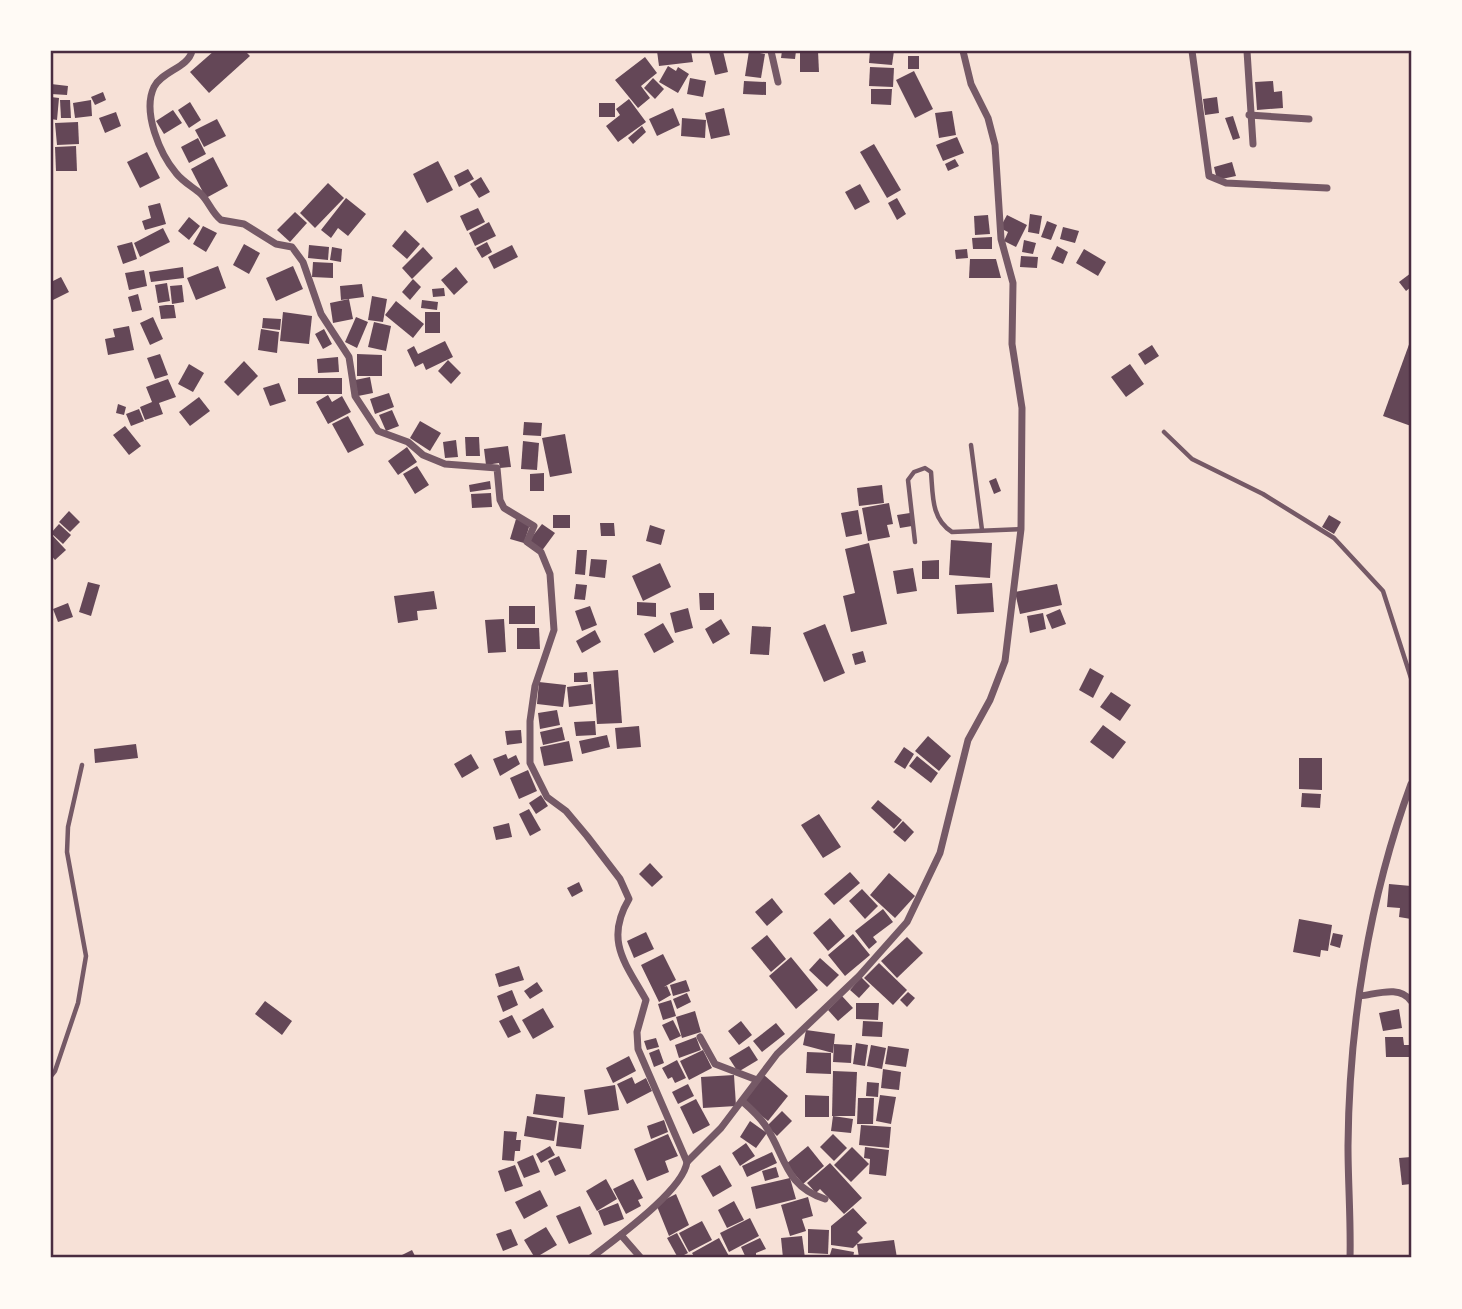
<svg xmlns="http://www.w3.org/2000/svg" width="1462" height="1309" viewBox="0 0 1462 1309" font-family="Figtree,sans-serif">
  <rect width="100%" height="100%" fill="#f7e1d7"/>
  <g fill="#644757">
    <polygon points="214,51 245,51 250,56 209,93 190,72"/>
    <polygon points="657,51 691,51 693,62 659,66"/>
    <polygon points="723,51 728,72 715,75 709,52"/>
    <polygon points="749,51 765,54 761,78 745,76"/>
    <polygon points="782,51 796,51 795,59 781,58"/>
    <polygon points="800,51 818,51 819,72 800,72"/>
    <polygon points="870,51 894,51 892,65 869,63"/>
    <rect x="908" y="56" width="11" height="13"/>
    <polygon points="645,57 657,73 641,86 650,98 638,108 615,80"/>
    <polygon points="668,66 676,71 678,67 689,74 678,93 659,82"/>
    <polygon points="870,67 894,68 893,87 869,86"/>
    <polygon points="914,71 933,109 915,118 896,80"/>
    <polygon points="653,78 664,89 655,99 644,88"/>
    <polygon points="690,78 706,81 703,97 687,94"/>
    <polygon points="744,81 766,82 766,95 743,94"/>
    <polygon points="1273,81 1274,92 1282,91 1283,108 1257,110 1255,82"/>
    <polygon points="51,84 68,86 67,95 51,94"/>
    <polygon points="871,89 892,89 891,105 871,104"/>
    <polygon points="103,92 106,100 95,105 91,97"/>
    <polygon points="51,97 59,98 57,120 51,119"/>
    <polygon points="1217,97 1219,113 1205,115 1203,99"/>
    <polygon points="629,99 646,122 618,142 606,126 620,115 616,109"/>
    <polygon points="60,100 70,100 71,118 61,118"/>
    <polygon points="91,100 92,116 75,118 73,103"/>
    <polygon points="190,102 201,120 189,128 178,110"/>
    <rect x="599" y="103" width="16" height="14"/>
    <polygon points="673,108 680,125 657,136 649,119"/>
    <polygon points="724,108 730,135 711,139 705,113"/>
    <polygon points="173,110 182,123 164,134 156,121"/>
    <polygon points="952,111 956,135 939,138 935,113"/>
    <polygon points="116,112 121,126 105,133 99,118"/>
    <polygon points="1233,116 1240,138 1233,140 1225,118"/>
    <polygon points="682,118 706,120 705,138 681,136"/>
    <polygon points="217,119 226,136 204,147 195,130"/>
    <polygon points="78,122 79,144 57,145 55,123"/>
    <polygon points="642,126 646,132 633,144 628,138"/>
    <polygon points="957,137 964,153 943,161 936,145"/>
    <polygon points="198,138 206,154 189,163 181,147"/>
    <polygon points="874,144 901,190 887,198 860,152"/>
    <polygon points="76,146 77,171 56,171 55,147"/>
    <polygon points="147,152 160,178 140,188 127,162"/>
    <polygon points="213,157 228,186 206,198 191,169"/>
    <polygon points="955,159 959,166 948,171 945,164"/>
    <polygon points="438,161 453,190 427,203 413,174"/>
    <polygon points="1232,162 1236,176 1217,180 1214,167"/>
    <polygon points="468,169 474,179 459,187 454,176"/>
    <polygon points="481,177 490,192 479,198 470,184"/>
    <polygon points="328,183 344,198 315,228 300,213"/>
    <polygon points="860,184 870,202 855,210 845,192"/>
    <polygon points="346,198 366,214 348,236 338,228 331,238 321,230"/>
    <polygon points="897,198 906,214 897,220 888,203"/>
    <polygon points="160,203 166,224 145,230 142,221 151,218 148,206"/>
    <polygon points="478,208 485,222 467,231 460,216"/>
    <polygon points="295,212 307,223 290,242 277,230"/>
    <polygon points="1030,214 1042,216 1039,234 1028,232"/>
    <polygon points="988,215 990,234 975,235 974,216"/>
    <polygon points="1007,215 1027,225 1016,247 1004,241 1008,232 1000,228"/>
    <polygon points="189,217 200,226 189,240 178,231"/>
    <polygon points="1047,221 1057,225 1051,240 1041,237"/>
    <polygon points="489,222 496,236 475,246 469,233"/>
    <polygon points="203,226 217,233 206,252 193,244"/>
    <polygon points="1063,227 1079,231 1075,243 1060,239"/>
    <polygon points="163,228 170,242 140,257 134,243"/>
    <polygon points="405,230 420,244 407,259 392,246"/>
    <polygon points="992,237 992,249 973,249 972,238"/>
    <polygon points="1024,240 1036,243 1033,254 1022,252"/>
    <polygon points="132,242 137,259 123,264 117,246"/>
    <polygon points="487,242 492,252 482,258 476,248"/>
    <polygon points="244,244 260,253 249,274 233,265"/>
    <polygon points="309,245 329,247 328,260 308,258"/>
    <polygon points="512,245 518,257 494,269 488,257"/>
    <polygon points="1057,246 1068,252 1063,264 1051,259"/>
    <polygon points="332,247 342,249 341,262 330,260"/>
    <polygon points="423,247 433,258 412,279 402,268"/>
    <polygon points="967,249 968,258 956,259 955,250"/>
    <polygon points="1084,249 1106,262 1098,276 1076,263"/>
    <polygon points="1021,256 1038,257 1037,268 1020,267"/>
    <polygon points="970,259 996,259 1001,278 969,278"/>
    <polygon points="313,262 333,263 333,278 312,277"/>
    <polygon points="218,266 226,288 196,300 187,278"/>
    <polygon points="293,266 303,289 276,301 266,278"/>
    <polygon points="183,267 184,278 151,282 149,272"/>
    <polygon points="456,267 468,282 454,295 441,280"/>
    <polygon points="144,270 147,286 129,290 125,273"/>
    <polygon points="1411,273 1411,287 1406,291 1399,282"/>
    <polygon points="61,277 69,292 51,301 51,282"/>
    <polygon points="413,279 421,287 410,300 402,292"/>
    <polygon points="167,283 170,301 158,303 155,285"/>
    <polygon points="362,284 364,297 341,300 340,286"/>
    <polygon points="182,285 184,302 172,304 170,286"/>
    <polygon points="444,288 445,296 433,297 432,289"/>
    <polygon points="138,294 142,310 132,312 128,297"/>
    <polygon points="372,296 387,299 383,322 368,320"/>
    <polygon points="349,299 353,319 333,323 330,303"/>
    <polygon points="422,300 438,302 437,310 421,308"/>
    <polygon points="396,301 424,324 413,338 385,315"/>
    <polygon points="166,305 174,305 176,318 161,319 159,306"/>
    <polygon points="283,312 312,316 309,344 280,341"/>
    <rect x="425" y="312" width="15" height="21"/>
    <polygon points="153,317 163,339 150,345 140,323"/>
    <polygon points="356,317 368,322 357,348 345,342"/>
    <polygon points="263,318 281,319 280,330 262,328"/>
    <polygon points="374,322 391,326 386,351 368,347"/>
    <polygon points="129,326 134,350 108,355 105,339 115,337 113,329"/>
    <polygon points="261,329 279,332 277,353 258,350"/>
    <polygon points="324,329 332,344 323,349 315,334"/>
    <polygon points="1411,339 1411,426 1383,416"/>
    <polygon points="445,341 453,357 426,370 423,363 415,367 407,350 414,346 418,354"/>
    <polygon points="1152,345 1159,356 1145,365 1138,354"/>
    <polygon points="160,354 168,375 155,379 147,358"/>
    <polygon points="357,354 382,355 382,376 357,376"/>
    <polygon points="338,357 339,372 318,373 317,359"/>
    <polygon points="448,360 461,373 451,384 438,371"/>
    <polygon points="244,361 258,376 238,396 224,382"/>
    <polygon points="189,364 204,373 193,392 178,384"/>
    <polygon points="1130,364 1144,384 1126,397 1111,377"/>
    <polygon points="370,377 373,393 358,396 355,380"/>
    <rect x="298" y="378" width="44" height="16"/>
    <polygon points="168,379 176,397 159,403 163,414 145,420 140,407 152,402 146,387"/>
    <polygon points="279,383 286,401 270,406 263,388"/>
    <polygon points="389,393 394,407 375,414 370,399"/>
    <polygon points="328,395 332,402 342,396 351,412 328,424 316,402"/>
    <polygon points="199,397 210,411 190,426 179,412"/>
    <polygon points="118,404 126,407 124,415 116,413"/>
    <polygon points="139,409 144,421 131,426 126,414"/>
    <polygon points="392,410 399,426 386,431 379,415"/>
    <polygon points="348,416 364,445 348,453 332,424"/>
    <polygon points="420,421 441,433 430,451 410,438"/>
    <polygon points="524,422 542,423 541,436 523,435"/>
    <polygon points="125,426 141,446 129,455 113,435"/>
    <polygon points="565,434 572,473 550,477 542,438"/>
    <polygon points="465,437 479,437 480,456 466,456"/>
    <polygon points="456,440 458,457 445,458 443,442"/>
    <polygon points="523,441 539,443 537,470 521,469"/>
    <polygon points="508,446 511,467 500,468 499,463 486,465 484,449"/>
    <polygon points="407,447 417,462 398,475 388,461"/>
    <polygon points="417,466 429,485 415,494 403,474"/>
    <polygon points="544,473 544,491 530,491 530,474"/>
    <polygon points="996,478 1001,491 994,494 989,481"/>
    <polygon points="490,481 491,489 470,492 469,485"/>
    <polygon points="882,485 884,503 859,506 857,488"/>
    <polygon points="491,493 492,507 472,508 471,494"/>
    <polygon points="889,503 893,524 887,525 890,537 868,541 862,508"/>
    <polygon points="858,510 862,534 846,537 841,513"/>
    <polygon points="69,511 80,522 70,532 59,522"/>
    <polygon points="910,513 912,526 900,528 897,515"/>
    <rect x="553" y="515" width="17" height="13"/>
    <polygon points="1329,515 1341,522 1334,534 1322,527"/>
    <polygon points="516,519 530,524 524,543 510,539"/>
    <polygon points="600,523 614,523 615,536 601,536"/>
    <polygon points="59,524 71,535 63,544 51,533"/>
    <polygon points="542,524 555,533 541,552 528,542"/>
    <polygon points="650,525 665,530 661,545 646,541"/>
    <polygon points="51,534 66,550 55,560 51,555"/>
    <polygon points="951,540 992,543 990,578 949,575"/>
    <polygon points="869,543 887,624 851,632 843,596 855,593 845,549"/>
    <polygon points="577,550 587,550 585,575 575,574"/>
    <polygon points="591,559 607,560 605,578 589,576"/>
    <polygon points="939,560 939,579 922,579 922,561"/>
    <polygon points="660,563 671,587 643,601 632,576"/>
    <polygon points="913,568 917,591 897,594 893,571"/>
    <polygon points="88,582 100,585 91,616 79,612"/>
    <polygon points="992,583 994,612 957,614 955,585"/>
    <polygon points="576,584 587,585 585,600 574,599"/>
    <polygon points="1057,584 1062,605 1020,614 1015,592"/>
    <polygon points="434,591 437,609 417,611 418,620 398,623 394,596"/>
    <polygon points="699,593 714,593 714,610 700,610"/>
    <polygon points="637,602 656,603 656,617 637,615"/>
    <polygon points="68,603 73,617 58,622 53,609"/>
    <rect x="509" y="606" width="26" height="18"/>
    <polygon points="590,606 597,625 582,631 575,611"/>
    <polygon points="688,608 693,628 675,633 670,613"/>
    <polygon points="1060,609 1066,624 1052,629 1046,615"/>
    <polygon points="1043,613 1046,629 1030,633 1027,616"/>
    <polygon points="504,619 506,652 488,653 485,620"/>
    <polygon points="721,619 730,634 713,644 705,629"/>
    <polygon points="663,623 674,642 654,653 644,634"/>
    <polygon points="825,624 845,673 824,682 803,633"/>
    <polygon points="752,626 771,627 769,655 750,654"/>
    <polygon points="517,628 539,628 540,649 517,649"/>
    <polygon points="595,630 601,642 582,653 576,641"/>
    <polygon points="863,651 866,662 855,665 852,654"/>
    <polygon points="1090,668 1104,676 1093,698 1079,690"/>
    <polygon points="618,670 622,723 597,724 593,672"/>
    <polygon points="587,672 588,682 574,682 574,673"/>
    <polygon points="539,682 566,685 563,707 537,704"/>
    <polygon points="591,684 593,704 569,707 567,687"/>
    <polygon points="1111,692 1131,705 1120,721 1100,707"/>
    <polygon points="557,710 560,725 540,729 538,713"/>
    <polygon points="595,721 596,735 576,736 574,722"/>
    <polygon points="1103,725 1126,742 1113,759 1090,742"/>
    <polygon points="639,726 641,747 617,749 615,728"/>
    <polygon points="562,727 565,740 543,745 540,732"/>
    <polygon points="521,730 522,743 507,745 505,731"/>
    <polygon points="607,735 610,747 582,754 579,741"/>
    <polygon points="928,736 951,756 939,771 915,751"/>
    <polygon points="569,741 573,761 544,766 540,747"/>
    <polygon points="136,744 138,758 95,763 94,749"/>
    <polygon points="904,747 914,754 905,769 894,762"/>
    <polygon points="471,754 479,768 462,778 454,764"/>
    <polygon points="506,754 508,759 516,755 520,764 500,776 493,759"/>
    <polygon points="917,756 938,773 931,783 909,766"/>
    <polygon points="1299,758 1322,758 1322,790 1299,789"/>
    <polygon points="528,770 537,791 519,799 510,778"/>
    <polygon points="1302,793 1321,794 1320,808 1301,807"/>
    <polygon points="541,795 548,806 536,814 529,803"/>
    <polygon points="878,800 902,820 894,829 871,808"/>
    <polygon points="529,809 541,830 530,836 519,814"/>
    <polygon points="819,814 841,847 823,858 801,825"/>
    <polygon points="903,821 914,832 905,842 893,832"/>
    <polygon points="509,823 512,837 496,840 493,827"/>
    <polygon points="650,863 663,877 652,887 639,874"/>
    <polygon points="850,872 860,883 834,905 824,894"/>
    <polygon points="889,873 915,896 895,918 870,895"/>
    <polygon points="579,882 583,891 572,897 567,888"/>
    <polygon points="1389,884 1411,886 1411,919 1399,917 1400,908 1387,907"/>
    <polygon points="862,889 878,906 865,919 849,901"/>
    <polygon points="772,898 783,912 767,926 755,912"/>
    <polygon points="883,909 893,922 873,937 877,942 869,949 855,931"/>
    <polygon points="830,918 845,936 828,951 813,933"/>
    <polygon points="1299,919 1332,925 1328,951 1321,950 1320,957 1293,952"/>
    <polygon points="646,932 654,949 634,958 627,941"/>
    <polygon points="1333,933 1343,935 1340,948 1330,945"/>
    <polygon points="853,934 870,955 845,976 828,955"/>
    <polygon points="767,935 786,959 771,972 751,948"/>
    <polygon points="907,937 923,953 897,978 881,961"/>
    <polygon points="663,954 676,980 664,987 667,986 671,995 659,1002 641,965"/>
    <polygon points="791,957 818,990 796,1009 769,976"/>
    <polygon points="820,958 839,975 827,987 809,970"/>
    <polygon points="879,963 907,990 893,1005 864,978"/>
    <polygon points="519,966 524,980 499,987 495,974"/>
    <polygon points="861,977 870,986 859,998 850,990"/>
    <polygon points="686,980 690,991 673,996 670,985"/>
    <polygon points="537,982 543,991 530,999 524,991"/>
    <polygon points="512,990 518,1005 503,1012 497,996"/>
    <polygon points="908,992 915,998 907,1007 900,1000"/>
    <polygon points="687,993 691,1002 677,1009 673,999"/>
    <polygon points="842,996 853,1008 838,1021 828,1010"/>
    <polygon points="671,1000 676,1016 663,1020 658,1004"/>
    <polygon points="265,1001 292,1021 282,1035 255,1014"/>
    <polygon points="856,1003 879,1003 878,1020 856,1019"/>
    <polygon points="543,1008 554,1027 533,1039 522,1020"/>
    <polygon points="1399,1009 1402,1028 1383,1031 1379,1013"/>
    <polygon points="695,1011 701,1032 682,1038 676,1017"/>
    <polygon points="512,1015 521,1032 508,1038 499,1021"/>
    <polygon points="673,1020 681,1036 670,1041 662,1025"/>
    <polygon points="741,1021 752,1035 739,1045 728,1031"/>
    <polygon points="863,1021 883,1022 882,1037 862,1036"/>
    <polygon points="776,1023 785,1034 762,1052 753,1041"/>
    <polygon points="806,1030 835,1034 833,1053 803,1045"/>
    <polygon points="696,1037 701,1050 679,1058 675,1045"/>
    <polygon points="1385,1037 1403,1037 1404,1045 1411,1045 1411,1057 1386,1057"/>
    <polygon points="656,1038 659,1047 647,1050 644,1041"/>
    <polygon points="856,1043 868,1045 865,1066 853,1064"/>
    <polygon points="834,1044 852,1045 851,1063 833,1062"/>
    <polygon points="871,1045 886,1048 882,1069 867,1066"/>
    <polygon points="749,1046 758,1060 738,1072 729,1058"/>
    <polygon points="888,1046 909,1049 906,1067 885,1064"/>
    <polygon points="659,1049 664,1063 654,1067 649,1053"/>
    <polygon points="703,1050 712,1068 689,1080 680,1061"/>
    <polygon points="807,1052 831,1053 831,1074 806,1073"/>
    <polygon points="629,1056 636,1071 613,1083 606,1068"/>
    <polygon points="677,1060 686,1078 675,1083 672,1077 668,1079 662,1068"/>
    <polygon points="883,1069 901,1072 899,1090 881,1088"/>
    <polygon points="833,1071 857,1072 855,1116 832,1116"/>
    <polygon points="734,1075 736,1106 703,1108 701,1077"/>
    <polygon points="764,1075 788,1096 768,1121 743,1100"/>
    <polygon points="632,1077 635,1084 646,1078 652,1091 627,1104 617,1084"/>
    <polygon points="867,1082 879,1083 878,1097 866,1096"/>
    <polygon points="688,1084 694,1096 678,1104 672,1092"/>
    <polygon points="615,1085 619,1110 588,1115 584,1090"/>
    <polygon points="536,1094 565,1097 563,1118 533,1114"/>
    <polygon points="805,1095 829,1096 829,1117 805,1117"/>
    <polygon points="880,1095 896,1097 891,1124 876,1121"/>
    <polygon points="858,1098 874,1098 873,1124 857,1124"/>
    <polygon points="696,1099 710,1125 693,1134 680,1107"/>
    <polygon points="782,1111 792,1121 777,1136 767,1126"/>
    <polygon points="527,1116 557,1121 554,1141 524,1136"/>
    <polygon points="833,1116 853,1119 851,1133 831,1131"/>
    <polygon points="664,1120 668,1132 651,1139 647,1126"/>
    <polygon points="750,1121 767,1133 756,1148 740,1137"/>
    <polygon points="559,1122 584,1125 581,1149 556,1146"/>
    <polygon points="861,1125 891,1127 889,1148 859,1145"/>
    <polygon points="504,1131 517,1132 516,1140 521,1140 520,1151 515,1151 514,1161 502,1160"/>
    <polygon points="668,1134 678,1156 665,1161 669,1172 647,1181 634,1149"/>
    <polygon points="833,1134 847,1148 834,1161 820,1147"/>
    <polygon points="746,1143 755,1156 740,1166 732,1153"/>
    <polygon points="550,1146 555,1155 541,1163 536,1154"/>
    <polygon points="808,1146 824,1166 803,1184 786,1164"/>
    <polygon points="852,1147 869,1164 851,1182 834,1165"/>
    <polygon points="865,1147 889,1150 886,1176 869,1174 870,1159 864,1158"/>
    <polygon points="772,1152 777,1163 747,1177 742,1166"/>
    <polygon points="533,1155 540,1172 524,1178 517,1162"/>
    <polygon points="559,1156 566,1171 555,1176 548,1161"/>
    <polygon points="1411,1157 1411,1184 1402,1185 1399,1158"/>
    <polygon points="830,1163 862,1198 844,1214 820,1189 816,1193 807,1183"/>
    <polygon points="515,1165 523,1186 505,1192 498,1171"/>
    <polygon points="720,1165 732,1186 713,1197 701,1176"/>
    <polygon points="776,1167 779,1177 765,1181 762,1171"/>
    <polygon points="790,1178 796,1199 756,1209 751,1187"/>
    <polygon points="606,1179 617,1199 597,1211 586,1191"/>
    <polygon points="633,1179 643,1198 638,1200 641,1206 626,1214 613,1189"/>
    <polygon points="540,1190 548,1206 524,1219 515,1202"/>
    <polygon points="676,1194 689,1225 669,1236 656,1204"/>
    <polygon points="808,1197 813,1216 802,1219 806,1231 790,1236 781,1205"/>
    <polygon points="734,1201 744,1220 727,1228 718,1210"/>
    <polygon points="618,1203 624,1219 604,1226 598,1211"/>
    <polygon points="580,1206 592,1234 569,1244 556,1216"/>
    <polygon points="853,1208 867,1223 857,1232 863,1238 853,1248 831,1245 831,1226"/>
    <polygon points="750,1218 759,1236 729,1252 720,1233"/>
    <polygon points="702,1221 712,1240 689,1252 679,1233"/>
    <polygon points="546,1227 557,1245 535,1258 524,1240"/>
    <polygon points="511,1229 518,1245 503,1251 496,1234"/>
    <polygon points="808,1229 829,1230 828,1254 808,1253"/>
    <polygon points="677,1233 688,1253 678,1258 667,1238"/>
    <polygon points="802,1236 805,1258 783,1258 781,1238"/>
    <polygon points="719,1238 730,1258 695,1258 692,1253"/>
    <polygon points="760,1238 766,1249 756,1253 756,1258 746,1258 741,1247"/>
    <polygon points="894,1240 897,1258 859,1258 857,1244"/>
    <polygon points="832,1248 854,1252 853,1258 829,1258"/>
    <polygon points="412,1250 416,1258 396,1258"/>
  </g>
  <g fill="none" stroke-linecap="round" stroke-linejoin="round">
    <g stroke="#755966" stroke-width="4.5">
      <polyline points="1164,432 1192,459 1263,494 1334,538 1383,591 1411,678"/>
      <polyline points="971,445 982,530"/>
      <path d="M915 542 908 480 914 472 925 468 931 472C933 495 931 519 952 532L1021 529"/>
      <polyline points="51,1076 55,1071 78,1003 86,956 67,852 68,827 82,765"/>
    </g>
    <g stroke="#755966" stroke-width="7">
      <path d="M192 51C188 68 162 71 154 87 142 112 160 154 176 173 183 182 193 187 201 194 209 202 212 213 221 220L244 224 276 244 292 247 303 262 321 314 349 357 355 396 378 431 408 442 423 455 445 464 497 468 500 500 504 508 534 526 527 542 541 552 550 574 554 630 535 686 530 721V763L547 797 566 811 587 836 620 879 629 899C604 941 626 964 646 1000L637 1032 638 1049 687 1162"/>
      <polyline points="771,51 778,82"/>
      <polyline points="1192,51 1209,176 1226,183 1327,188"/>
      <polyline points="1247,51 1253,144"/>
      <polyline points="1249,115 1309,119"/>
      <path d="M1360 996C1377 994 1400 985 1411 1001"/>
      <polyline points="700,1037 715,1064 757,1080"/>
      <path d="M742 1101C750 1108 759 1116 765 1125 786 1156 784 1186 825 1199"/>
      <polyline points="621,1235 641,1258"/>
      <path d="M591 1258C615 1239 683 1191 687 1162L721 1128 777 1054 859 976 907 922 940 853 968 740 990 700 1005 661 1021 529 1022 408 1012 344 1013 283 1001 239 995 145 988 118 971 84 963 51"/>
      <path d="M1350 1258C1351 1221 1348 1183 1348 1146 1349 1025 1369 898 1411 784"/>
    </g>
  </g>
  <rect width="1462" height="1309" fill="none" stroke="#fffaf5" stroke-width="105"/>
  <rect x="52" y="52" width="1358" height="1204" fill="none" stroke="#4a2c40" stroke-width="2.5"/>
</svg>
